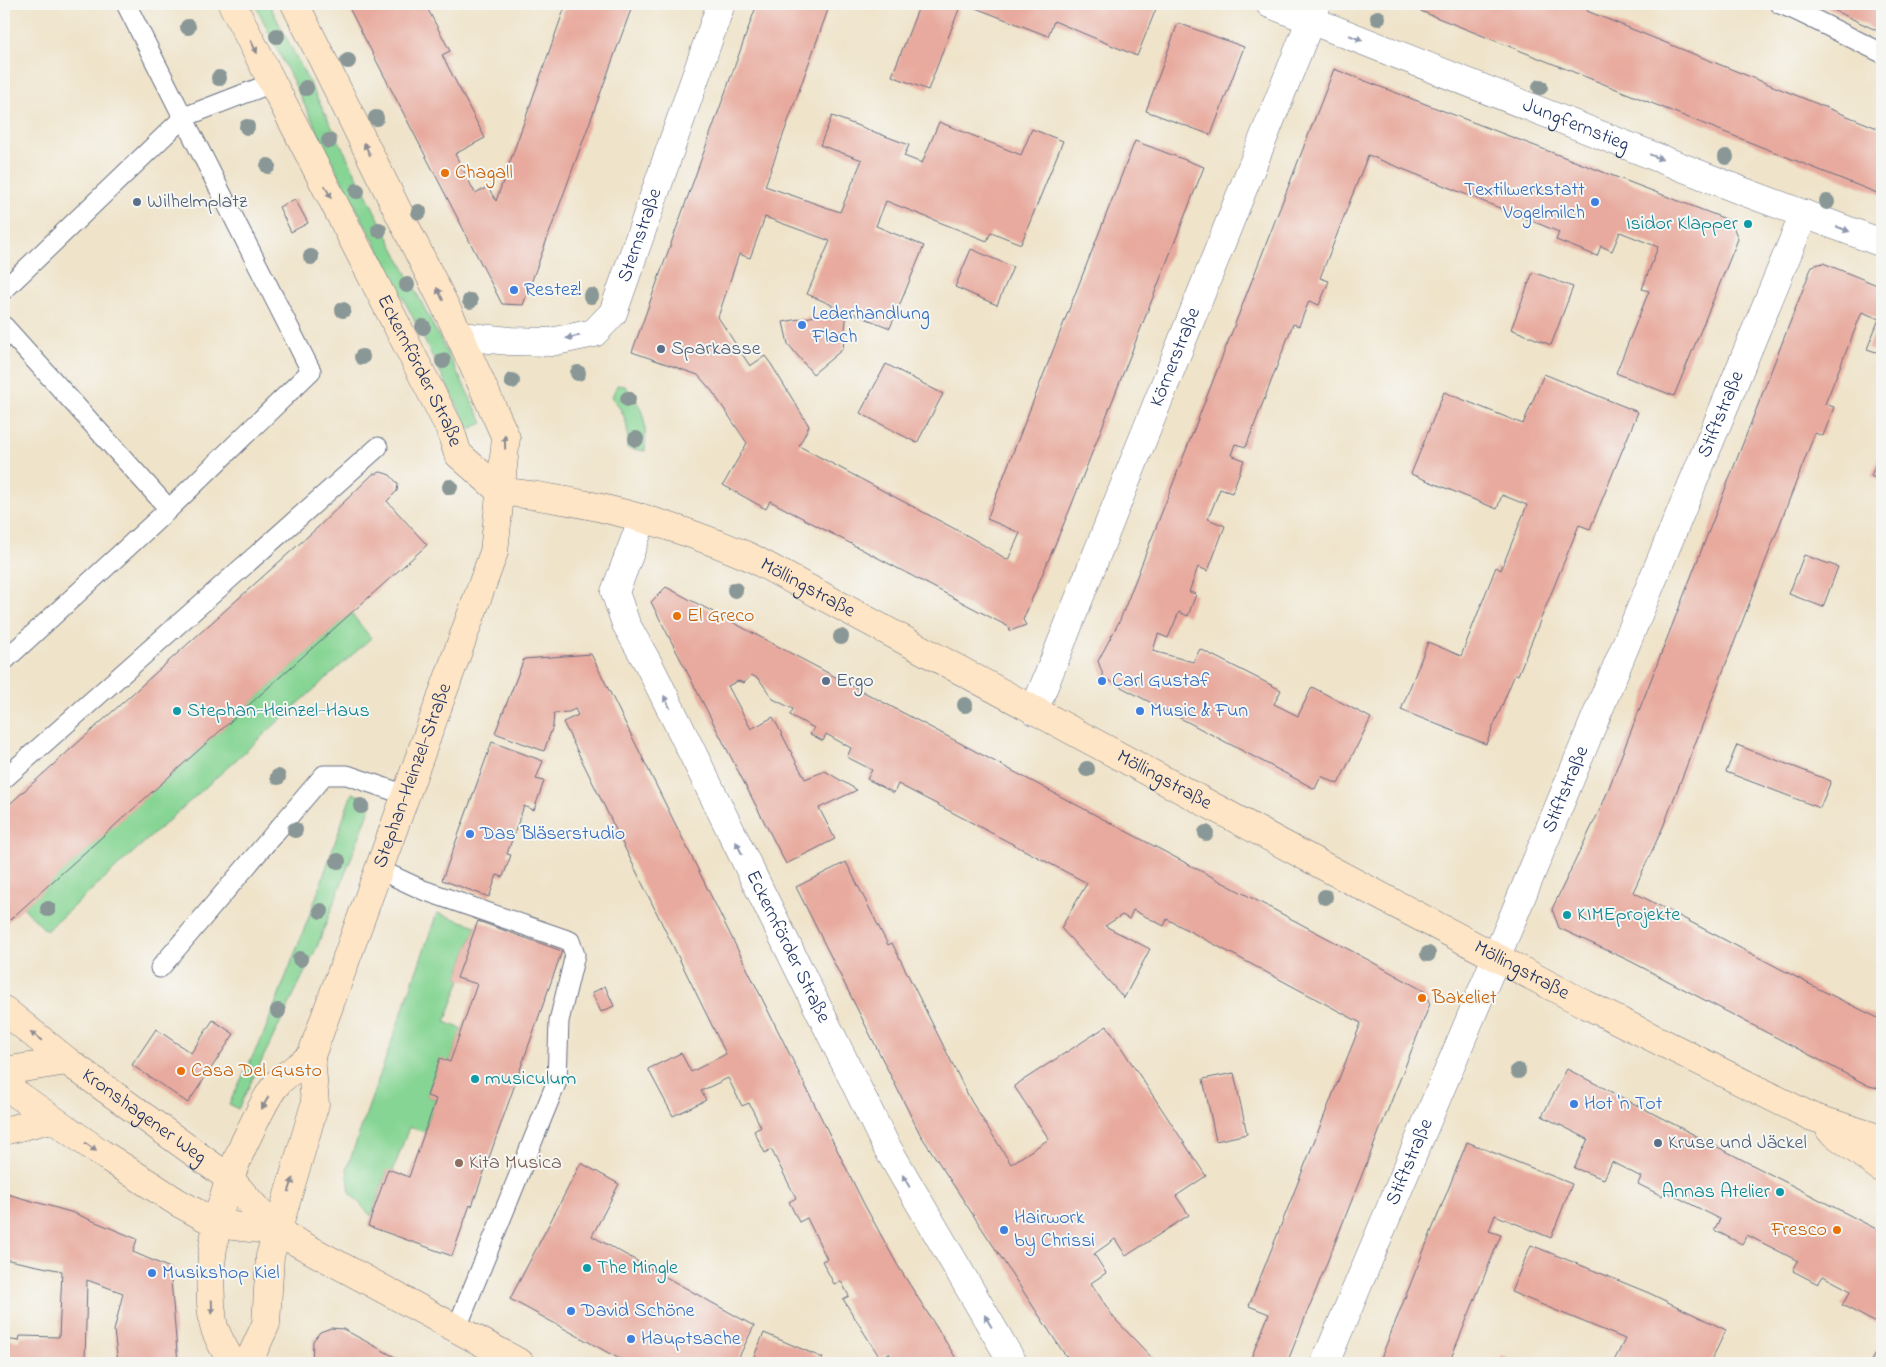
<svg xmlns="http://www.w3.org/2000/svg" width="1886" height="1367" viewBox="0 0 1886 1367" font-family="'Indie Flower',sans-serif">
  <rect width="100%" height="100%" fill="#f6f6f2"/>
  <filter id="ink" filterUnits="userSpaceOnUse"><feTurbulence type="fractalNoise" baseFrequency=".02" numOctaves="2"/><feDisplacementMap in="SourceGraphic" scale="10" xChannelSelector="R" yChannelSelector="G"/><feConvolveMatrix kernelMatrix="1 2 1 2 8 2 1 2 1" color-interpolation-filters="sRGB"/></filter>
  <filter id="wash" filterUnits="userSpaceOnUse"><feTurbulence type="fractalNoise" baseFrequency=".0096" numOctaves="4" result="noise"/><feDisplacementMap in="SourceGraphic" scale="20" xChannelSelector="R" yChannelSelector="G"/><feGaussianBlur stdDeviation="1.12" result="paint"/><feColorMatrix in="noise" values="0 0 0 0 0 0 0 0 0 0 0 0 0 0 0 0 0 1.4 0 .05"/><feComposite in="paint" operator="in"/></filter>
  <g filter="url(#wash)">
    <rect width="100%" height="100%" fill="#efe3c9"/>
    <g fill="#87d594" stroke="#518279">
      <polygon points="255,4 269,4 483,423 469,429 383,258 342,181"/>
      <path d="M617 385 625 386C645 409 646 420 645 451L627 448C629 424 626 416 612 397Z"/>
      <polygon points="351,613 371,638 46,931 23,907"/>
      <polygon points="352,793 373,801 317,947 238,1109 229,1104 264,1033 312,909"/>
      <polygon points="437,913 476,926 457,978 461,979 445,1022 462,1029 450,1062 440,1059 427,1096 436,1099 424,1132 409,1127 393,1171 388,1170 371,1216 350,1193 347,1168"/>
    </g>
    <g id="blocks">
      <g fill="#e8aa9e">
        <polygon points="347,4 425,4 450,51 442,55 485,138 455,154 475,193 488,187 496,201 566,4 633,4 523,305 502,304"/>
        <polygon points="757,4 830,4 765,186 840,212 862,160 820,145 832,116 909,145 904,156 922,163 939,122 1021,155 1032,129 1063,141 1021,244 991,232 987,241 886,201 876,226 924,246 890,328 847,311 843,349 813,374 788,344 783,322 832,313 832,305 807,294 830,241 765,217 750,258 739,254 718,317 750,366 765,356 771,364 809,426 799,446 970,537 1008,560 1020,533 987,519 1135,141 1204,167 1070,509 1023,620 1026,625 1010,631 1009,627 770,501 766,509 723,485 747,443 712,391 698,375 632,352"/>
        <polygon points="920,4 961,4 928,90 892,76"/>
        <polygon points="965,4 1158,4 1137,56 1054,21 1048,36"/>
        <polygon points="1403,4 1590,4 1587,11 1882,130 1882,195"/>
        <polygon points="1826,4 1882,4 1882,33 1825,6"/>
        <polygon points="1178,23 1244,47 1211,135 1146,111"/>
        <polygon points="1334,69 1731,221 1738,239 1674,396 1616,373 1649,291 1642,289 1658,247 1620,232 1612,251 1601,246 1597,256 1556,240 1559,232 1368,155 1320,278 1329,281 1319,305 1309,301 1299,326 1293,324 1246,447 1235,444 1231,455 1244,460 1232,493 1220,489 1208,519 1225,526 1208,571 1198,567 1189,592 1196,594 1188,616 1179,612 1168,638 1158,634 1153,651 1193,662 1200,649 1281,690 1274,704 1298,716 1312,687 1371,718 1338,784 1321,776 1315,789 1104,678 1098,661 1120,620"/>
        <polygon points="295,199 308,223 291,232 279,207"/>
        <polygon points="971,249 1013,267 997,305 955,287"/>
        <polygon points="1823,263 1882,287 1882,354 1867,349 1879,319 1862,312 1825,404 1834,407 1823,436 1815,433 1663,827 1633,892 1819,989 1882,1020 1882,1089 1869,1086 1630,961 1559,928 1552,909 1603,803 1812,266"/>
        <polygon points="1533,272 1573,287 1551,345 1511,329"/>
        <polygon points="886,364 943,394 917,443 860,413"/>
        <polygon points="1544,374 1638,412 1590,529 1579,525 1518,675 1515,674 1486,744 1401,710 1428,642 1461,656 1496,567 1501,570 1527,505 1502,495 1497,509 1411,474 1444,392 1523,424"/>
        <polygon points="1882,448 1882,481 1871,476"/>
        <polygon points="381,472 390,475 398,484 397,491 387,501 427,545 4,925 4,809 317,528 373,474"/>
        <polygon points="1804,555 1838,567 1823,607 1789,594"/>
        <polygon points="666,587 1363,957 1424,991 1430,1004 1287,1363 1249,1363 1269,1314 1249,1306 1361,1023 1167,919 1164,926 1133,910 1129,919 1122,915 1105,926 1150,949 1124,998 1061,928 1087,883 898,784 894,793 867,779 872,770 847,757 851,748 826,734 823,741 810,734 814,728 790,715 793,709 773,699 759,679 751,675 744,683 738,681 728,686 751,729 773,717 805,779 825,771 857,790 819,808 835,839 786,864 651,602"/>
        <polygon points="591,654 864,1204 898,1266 959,1363 896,1363 889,1353 880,1358 843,1299 849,1296 841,1281 834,1284 822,1261 827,1259 807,1218 799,1222 789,1202 796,1198 771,1149 765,1153 754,1131 761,1127 749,1103 742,1106 728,1078 701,1091 706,1100 673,1116 648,1069 681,1053 691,1072 726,1054 563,722 578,715 575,709 569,712 554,713 553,726 544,751 495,733 524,659"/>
        <polygon points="492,742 543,761 536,779 544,781 534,810 524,806 507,854 511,855 503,877 497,875 489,897 442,880"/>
        <polygon points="1737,745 1831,781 1820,808 1726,772"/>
        <polygon points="846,862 888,945 892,943 971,1101 1011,1164 1049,1139 1014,1086 1107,1026 1206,1176 1176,1196 1189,1215 1126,1256 1115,1239 1094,1254 1106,1273 1091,1283 1114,1318 1157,1363 1074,1363 1063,1352 920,1134 796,887"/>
        <polygon points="478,921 562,951 472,1206 470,1205 452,1256 368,1226 388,1169 409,1177 436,1099 427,1096 440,1058 450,1062 477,984 457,978"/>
        <polygon points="605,986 614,1006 601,1012 592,993"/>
        <polygon points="213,1020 234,1034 188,1103 132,1065 156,1029 191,1053"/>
        <polygon points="1567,1069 1882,1232 1882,1326 1842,1305 1851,1291 1823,1276 1818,1284 1793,1271 1798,1261 1747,1235 1742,1244 1714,1230 1720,1219 1665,1191 1662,1196 1638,1184 1641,1177 1612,1162 1604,1179 1574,1168 1588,1139 1542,1116"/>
        <polygon points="1234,1073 1247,1134 1216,1141 1203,1079"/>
        <polygon points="1467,1142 1572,1184 1551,1238 1495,1215 1489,1231 1501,1235 1449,1363 1379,1363"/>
        <polygon points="581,1163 619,1184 592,1236 754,1326 738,1359 749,1363 627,1363 510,1299"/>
        <polygon points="4,1193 74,1213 137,1239 133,1252 170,1268 178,1363 118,1363 114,1331 123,1293 87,1280 85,1363 4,1363 4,1339 19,1341 20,1336 59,1337 62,1271 4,1259"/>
        <polygon points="1531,1245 1649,1293 1726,1330 1710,1363 1613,1363 1625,1339 1511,1292"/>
        <polygon points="331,1328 343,1329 406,1363 312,1363 313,1341 320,1332"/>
        <polygon points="764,1333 823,1358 820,1363 751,1363"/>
        <polygon points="1882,1340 1882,1363 1870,1363"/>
        <polygon points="1502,1356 1517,1363 1499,1363"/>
      </g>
    </g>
  </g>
  <g filter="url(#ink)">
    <use href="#blocks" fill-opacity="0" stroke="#656e83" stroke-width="1"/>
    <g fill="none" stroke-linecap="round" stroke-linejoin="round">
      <defs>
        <g id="lane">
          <polyline points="1780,4 1797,11 1800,4"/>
          <polyline points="1797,11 1882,53"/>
          <polyline points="4,290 184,117 272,83"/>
          <polyline points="4,326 169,509"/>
          <polyline points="4,661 169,509 311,371 126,4"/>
          <polyline points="4,779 378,447"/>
          <polyline points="378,869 423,890 570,941 575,955 559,1021 557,1081 456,1330"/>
          <polyline points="160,968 324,775 347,775 406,795"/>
        </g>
        <g id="street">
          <path id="s1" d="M1270 4 1742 191 1882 243"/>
          <path id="s2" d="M460 336 510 341 551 342 594 333 613 313 721 4"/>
          <path id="s3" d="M643 518 615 592 626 624 650 667 885 1144 1013 1363"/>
          <path id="s4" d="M1034 711 1317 4"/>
          <path id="s5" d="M1325 1363 1511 922 1804 214"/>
        </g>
        <g id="secondary">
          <path id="s6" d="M232 4 450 429 458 454 500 491"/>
          <path id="s7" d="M500 491C590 501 666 521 750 557L1314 861 1585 1004 1812 1117 1882 1139"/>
          <path id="s8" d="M4 1010 67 1061 229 1178 276 1231 520 1363"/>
          <polyline points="4,1071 67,1061"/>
          <polyline points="4,1085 101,1153 177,1202 217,1224 276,1231"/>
          <polyline points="1830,1130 1882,1169"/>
          <polyline points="4,1131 51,1119"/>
          <path d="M232 1363C226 1351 215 1335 213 1322 203 1252 223 1183 255 1121 261 1110 267 1095 276 1085 285 1074 300 1066 311 1056"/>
          <path id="s9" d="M248 1363 266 1324 270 1256 315 1104 311 1056 494 552 506 438 460 336 295 4"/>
        </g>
      </defs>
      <use href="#lane" stroke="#656e83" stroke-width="21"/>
      <use href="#street" stroke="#656e83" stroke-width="29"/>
      <use href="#secondary" stroke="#656e83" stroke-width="29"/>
      <use href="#lane" stroke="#fff" stroke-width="19"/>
      <use href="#street" stroke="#fff" stroke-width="28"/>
      <use href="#secondary" stroke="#fde5c5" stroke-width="28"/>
    </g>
    <g fill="#899796">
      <circle cx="1378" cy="18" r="8"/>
      <circle cx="188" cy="27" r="8"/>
      <circle cx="277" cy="36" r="8"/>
      <circle cx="348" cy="61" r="8"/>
      <circle cx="219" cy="78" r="8"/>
      <circle cx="1540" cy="87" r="8"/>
      <circle cx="306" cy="88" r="8"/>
      <circle cx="376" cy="118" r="8"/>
      <circle cx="247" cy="127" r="8"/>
      <circle cx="329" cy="141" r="8"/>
      <circle cx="1726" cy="157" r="8"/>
      <circle cx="268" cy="166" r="8"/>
      <circle cx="357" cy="191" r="8"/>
      <circle cx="1827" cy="202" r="8"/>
      <circle cx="419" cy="212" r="8"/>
      <circle cx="379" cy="230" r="8"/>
      <circle cx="311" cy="257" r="8"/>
      <circle cx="407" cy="285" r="8"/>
      <circle cx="591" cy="296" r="8"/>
      <circle cx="470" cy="301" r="8"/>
      <circle cx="343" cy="310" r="8"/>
      <circle cx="423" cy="327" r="8"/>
      <circle cx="362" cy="357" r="8"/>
      <circle cx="443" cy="361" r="8"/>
      <circle cx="578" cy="373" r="8"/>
      <circle cx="512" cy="381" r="8"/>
      <circle cx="628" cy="399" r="8"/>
      <circle cx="636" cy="439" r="8"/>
      <circle cx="450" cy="487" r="8"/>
      <circle cx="735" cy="590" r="8"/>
      <circle cx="841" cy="637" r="8"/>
      <circle cx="965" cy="705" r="8"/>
      <circle cx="1087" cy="769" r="8"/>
      <circle cx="278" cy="777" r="8"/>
      <circle cx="361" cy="806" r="8"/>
      <circle cx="295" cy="830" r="8"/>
      <circle cx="1206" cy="833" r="8"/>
      <circle cx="338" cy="861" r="8"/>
      <circle cx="1325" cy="897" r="8"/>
      <circle cx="48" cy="909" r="8"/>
      <circle cx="321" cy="911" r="8"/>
      <circle cx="1428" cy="954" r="8"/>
      <circle cx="300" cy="959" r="8"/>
      <circle cx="278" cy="1011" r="8"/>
      <circle cx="1518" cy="1071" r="8"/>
    </g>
    <defs><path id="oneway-solid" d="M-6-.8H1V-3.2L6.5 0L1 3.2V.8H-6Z" transform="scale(1.25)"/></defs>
    <g fill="#8d97ae">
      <use href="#oneway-solid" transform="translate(1356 38) rotate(22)"/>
      <use href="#oneway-solid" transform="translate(1656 157) rotate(22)"/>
      <use href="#oneway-solid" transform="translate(1843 229) rotate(21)"/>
      <use href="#oneway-solid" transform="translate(573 337) rotate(169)"/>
      <use href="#oneway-solid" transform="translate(667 702) rotate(-116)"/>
      <use href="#oneway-solid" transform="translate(739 848) rotate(-116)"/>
      <use href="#oneway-solid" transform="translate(906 1181) rotate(-120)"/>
      <use href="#oneway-solid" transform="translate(988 1321) rotate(-120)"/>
    </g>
    <g fill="#8c8a92">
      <use href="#oneway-solid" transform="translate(254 47) rotate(63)"/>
      <use href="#oneway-solid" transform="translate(367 149) rotate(-116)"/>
      <use href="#oneway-solid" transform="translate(328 192) rotate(63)"/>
      <use href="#oneway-solid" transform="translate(440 294) rotate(-116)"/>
      <use href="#oneway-solid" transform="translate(505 442) rotate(-91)"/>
      <use href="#oneway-solid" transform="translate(36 1036) rotate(-141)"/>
      <use href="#oneway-solid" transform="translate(265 1103) rotate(119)"/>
      <use href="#oneway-solid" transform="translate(91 1147) rotate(35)"/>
      <use href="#oneway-solid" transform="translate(291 1185) rotate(-72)"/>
      <use href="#oneway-solid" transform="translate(212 1307) rotate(88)"/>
    </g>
  </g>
  <g fill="#e8710a" stroke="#f6f6f2" stroke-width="2">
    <circle cx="445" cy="173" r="5"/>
    <circle cx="677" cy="616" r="5"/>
    <circle cx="1422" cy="998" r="5"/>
    <circle cx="181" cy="1071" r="5"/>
    <circle cx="1837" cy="1230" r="5"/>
  </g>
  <g fill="#5c6f8a" stroke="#f6f6f2" stroke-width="2">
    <circle cx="137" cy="202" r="5"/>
    <circle cx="661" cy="349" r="5"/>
    <circle cx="826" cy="681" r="5"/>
    <circle cx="1658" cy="1143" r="5"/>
  </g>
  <g fill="#3f7fe0" stroke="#f6f6f2" stroke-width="2">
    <circle cx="1595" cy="202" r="5"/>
    <circle cx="514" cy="290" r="5"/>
    <circle cx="802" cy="325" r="5"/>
    <circle cx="1102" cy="681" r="5"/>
    <circle cx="1140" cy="711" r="5"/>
    <circle cx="470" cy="834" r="5"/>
    <circle cx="1574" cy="1104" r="5"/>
    <circle cx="1004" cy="1230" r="5"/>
    <circle cx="152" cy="1273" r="5"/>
    <circle cx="571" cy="1311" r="5"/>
    <circle cx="631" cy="1339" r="5"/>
  </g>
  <g fill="#0f9aa8" stroke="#f6f6f2" stroke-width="2">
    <circle cx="1748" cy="224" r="5"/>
    <circle cx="177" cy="711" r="5"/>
    <circle cx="1567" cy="915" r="5"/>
    <circle cx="475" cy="1079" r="5"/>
    <circle cx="1780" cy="1192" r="5"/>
    <circle cx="587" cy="1268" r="5"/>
  </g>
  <circle fill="#8d6e63" stroke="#f6f6f2" stroke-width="2" cx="459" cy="1163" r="5"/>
  <g text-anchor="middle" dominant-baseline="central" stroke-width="4" stroke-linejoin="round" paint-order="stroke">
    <g font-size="20" fill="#1b2f5e" stroke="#f6f6f2">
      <text stroke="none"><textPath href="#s1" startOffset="329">Jungfernstieg</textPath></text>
      <text stroke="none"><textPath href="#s2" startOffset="245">Sternstraße</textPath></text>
      <text stroke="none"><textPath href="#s4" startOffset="381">Körnerstraße</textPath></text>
      <text stroke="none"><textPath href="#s6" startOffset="412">Eckernförder Straße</textPath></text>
      <text stroke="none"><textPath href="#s5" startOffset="1028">Stiftstraße</textPath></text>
      <text stroke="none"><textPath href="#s7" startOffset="325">Möllingstraße</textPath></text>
      <text stroke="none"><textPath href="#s9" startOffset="616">Stephan-Heinzel-Straße</textPath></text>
      <text stroke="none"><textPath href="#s7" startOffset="730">Möllingstraße</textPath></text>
      <text stroke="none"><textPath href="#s5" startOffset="622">Stiftstraße</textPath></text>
      <text stroke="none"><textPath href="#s3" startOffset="474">Eckernförder Straße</textPath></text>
      <text stroke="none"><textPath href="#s7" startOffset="1135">Möllingstraße</textPath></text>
      <text stroke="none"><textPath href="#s8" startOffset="176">Kronshagener Weg</textPath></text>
      <text stroke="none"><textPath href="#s5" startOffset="218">Stiftstraße</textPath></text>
    </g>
    <g font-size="20" fill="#c56008" stroke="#f6f6f2" text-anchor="start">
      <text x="455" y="173">Chagall</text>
      <text x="687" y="616">El Greco</text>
      <text x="1432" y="998">Bakeliet</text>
      <text x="191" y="1071">Casa Del Gusto</text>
      <text x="1827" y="1230" text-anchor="end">Fresco</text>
    </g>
    <g font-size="20" fill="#366cbe" stroke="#f6f6f2" text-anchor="start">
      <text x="1585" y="190" text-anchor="end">Textilwerkstatt<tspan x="1585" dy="23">Vogelmilch</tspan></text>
      <text x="524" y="290">Restez!</text>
      <text x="812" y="314">Lederhandlung<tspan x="812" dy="23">Flach</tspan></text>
      <text x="1112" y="681">Carl Gustaf</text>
      <text x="1150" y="711">Music &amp; Fun</text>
      <text x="480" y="834">Das Bläserstudio</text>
      <text x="1584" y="1104">Hot 'n Tot</text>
      <text x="1014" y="1218">Hairwork<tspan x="1014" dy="23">by Chrissi</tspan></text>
      <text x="162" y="1273">Musikshop Kiel</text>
      <text x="581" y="1311">David Schöne</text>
      <text x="641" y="1339">Hauptsache</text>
    </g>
    <g font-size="20" fill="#4e5e75" stroke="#f6f6f2" text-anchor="start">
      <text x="147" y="202">Wilhelmplatz</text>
      <text x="671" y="349">Sparkasse</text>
      <text x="836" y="681">Ergo</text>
      <text x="1668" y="1143">Kruse und Jäckel</text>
    </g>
    <g font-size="20" fill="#0d838f" stroke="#f6f6f2" text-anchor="start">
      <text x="1738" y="224" text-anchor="end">Isidor Klapper</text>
      <text x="187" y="711">Stephan-Heinzel-Haus</text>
      <text x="1577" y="915">KIMEprojekte</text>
      <text x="485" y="1079">musiculum</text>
      <text x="1770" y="1192" text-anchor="end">Annas Atelier</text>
      <text x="597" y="1268">The Mingle</text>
    </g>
    <g font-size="20" fill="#785e54" stroke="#f6f6f2" text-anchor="start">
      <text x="469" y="1163">Kita Musica</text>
    </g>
  </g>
  <rect width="1886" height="1367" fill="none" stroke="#f6f6f2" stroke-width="20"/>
</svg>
